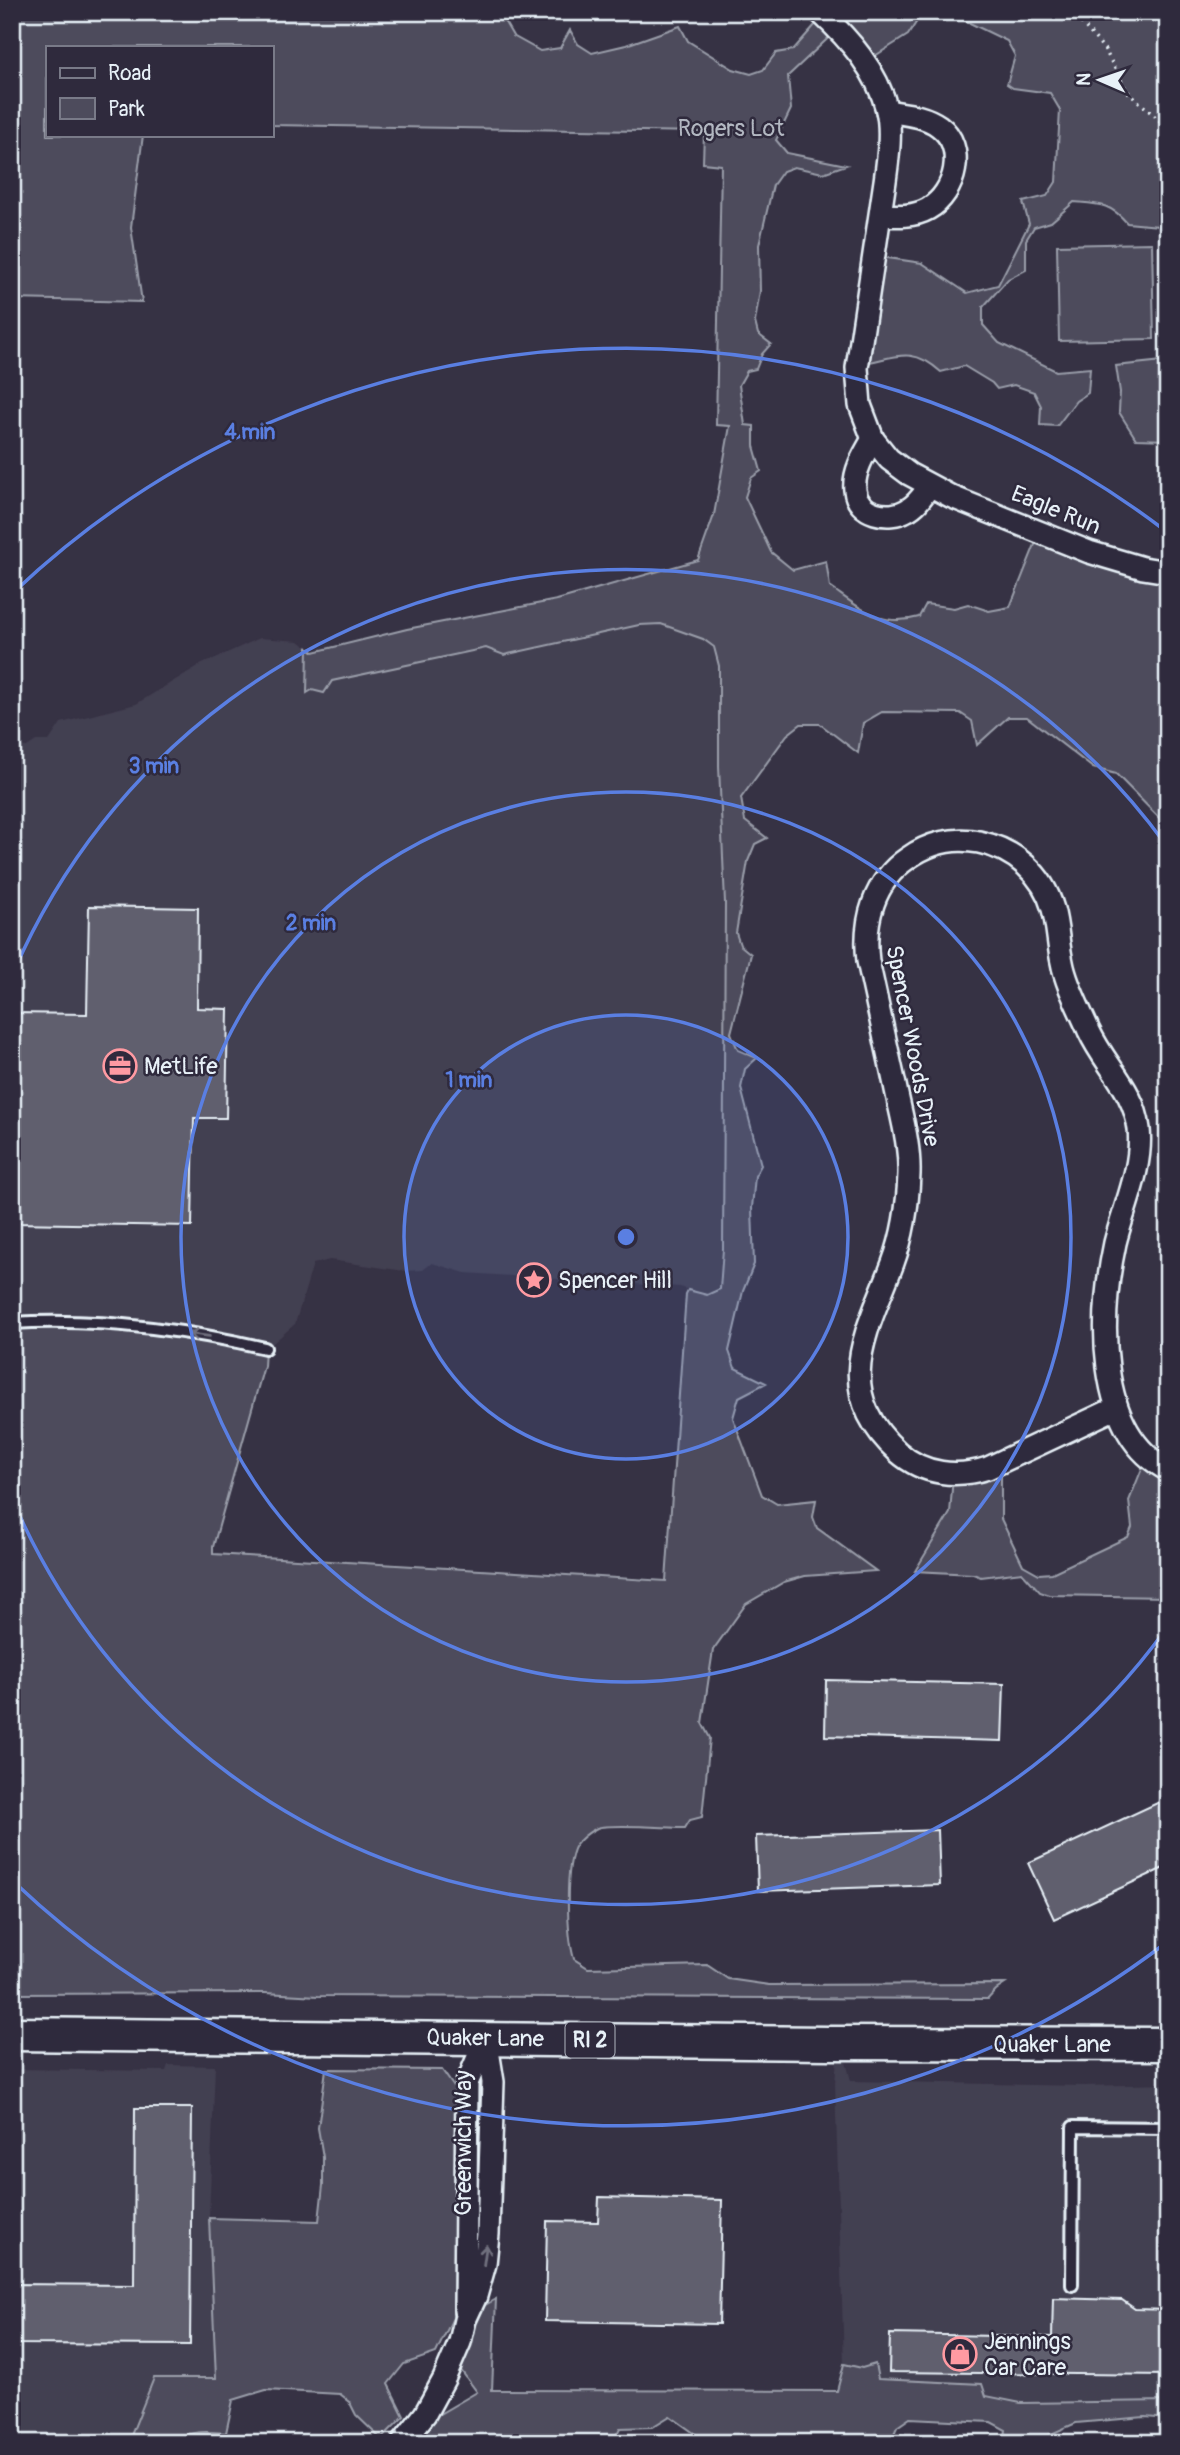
<svg xmlns="http://www.w3.org/2000/svg" width="1180" height="2455" viewBox="0 0 1180 2455" font-family="Pangolin,sans-serif">
  <rect width="100%" height="100%" fill="#363244"/>
  <filter id="ink" filterUnits="userSpaceOnUse"><feTurbulence type="fractalNoise" baseFrequency=".0143" numOctaves="2"/><feDisplacementMap in="SourceGraphic" scale="14" xChannelSelector="R" yChannelSelector="G"/><feConvolveMatrix kernelMatrix="1 2 1 2 8 2 1 2 1" color-interpolation-filters="sRGB"/></filter>
  <g filter="url(#ink)">
    <g fill="#433f51">
      <polygon points="661,624 703,639 714,647 719,666 719,766 725,903 723,1249 720,1289 707,1295 680,1287 465,1273 432,1263 423,1270 404,1271 330,1260 313,1264 295,1324 265,1350 12,1325 12,746 27,747 36,741 49,741 61,723 136,704 200,665 260,638 299,641 308,648 308,692 312,690 324,693 332,681 486,648 504,655 639,625"/>
      <polygon points="838,2044 842,2046 851,2081 1083,2086 1168,2084 1168,2401 1021,2403 986,2396 982,2384 878,2379 862,2368 844,2364 835,2083"/>
      <polygon points="168,2065 215,2066 209,2218 216,2378 154,2378 128,2443 74,2439 68,2443 12,2443 12,2069 166,2071"/>
    </g>
    <g fill="#4d4b5c" stroke="#9a9eaa" stroke-width="2">
      <path d="M12 12H484L503 19 513 36 540 51 560 48 570 30 578 44 592 53 626 45 680 26 688 41 733 69 751 74 763 70 776 53 793 50 823 16V12H942L921 15 908 35 870 59 839 28 788 76 791 109 776 140 787 153 846 165 823 173 794 167 783 171 773 185 759 245 760 291 755 322 758 334 771 344 762 354 756 369 747 371 739 385 745 425 754 426V446L761 471 751 478 745 497 771 552 793 570 826 561 830 587C860 608 880 628 919 617L926 604 954 608 968 604 989 611 1010 607 1040 532 1168 573V827L1116 774 1093 768 1027 717H1008L977 745 972 721 960 713 882 712 863 723 858 753 820 724H801L787 735 741 798 745 821 767 838 755 844 748 861 736 933 740 945 751 954 731 1033 738 1050 757 1058 745 1069 741 1088 761 1165 755 1176 752 1208 754 1264 743 1291 729 1351 735 1368 766 1383 739 1397 733 1418 762 1495 777 1504 816 1500 813 1517 817 1528 876 1571 805 1576 784 1582 746 1604 713 1650 702 1723 710 1738 702 1817 690 1820 685 1828C668 1828 609 1823 597 1828 589 1832 581 1838 576 1845 564 1867 567 1935 574 1959L588 1968 707 1965 728 1979 769 1985 1005 1984 996 1990 988 1999 318 1996 265 1993 12 1994V1325L144 1328 265 1350 264 1366 213 1547V1554L666 1581 686 1294 688 1290 707 1295 720 1289 723 1249 725 903 719 766V666L714 647 703 639 661 624 639 625 504 655 486 648 332 681 324 693 312 690 307 693 308 648 314 652 407 629 557 600 698 560 714 515 730 426 716 425 721 165 703 163 704 132 271 125V47H47V135H143L131 227 142 302 12 299Z"/>
      <path d="M947 12H1168V232L1159 226 1127 223C1110 203 1099 204 1074 202L1051 222 1034 227 1026 240V270L1008 279 983 307V325L999 343 1056 371 1090 368 1088 393 1076 401 1057 426 1040 425 1041 406 1034 392 1014 385 997 389 992 383 964 366 941 372C913 347 899 356 866 363L881 257 922 263 967 293 998 285 1029 224 1023 202 1047 196 1056 182 1060 110 1050 93 1013 88 1007 84 1015 56 1007 41Z"/>
      <polygon points="1152,243 1154,339 1059,341 1057,245"/>
      <polygon points="1168,356 1168,440 1136,439 1119,412 1120,392 1116,366 1163,361"/>
      <polygon points="1145,1461 1168,1465 1168,1597 1049,1595 1040,1592 1022,1572 981,1577 973,1574 915,1571 950,1513 953,1477 1001,1468 1001,1519 1023,1565 1039,1574 1052,1573 1128,1537 1132,1527 1129,1501"/>
      <path d="M326 2069 442 2070 456 2090 453 2318 436 2353 404 2364 388 2384 404 2416 381 2439 356 2415 349 2401 340 2394 266 2390 233 2400 226 2433C210 2432 186 2429 175 2443H128L154 2378H216L209 2218 319 2221 323 2185V2157L318 2128Z"/>
      <polygon points="496,2299 492,2390 837,2391 844,2364 862,2368 875,2364 878,2379 982,2384 986,2396 1021,2403 1168,2401 1168,2419 1145,2417 1076,2423 1031,2443 1004,2443 1006,2430 991,2422 910,2418 897,2427 890,2443 708,2443 670,2416 652,2427 620,2428 612,2443 442,2443 422,2435 431,2419 477,2392 460,2369 479,2308"/>
    </g>
    <g fill="#605e6e" stroke="#e8f1f8" stroke-width="2">
      <polygon points="89,906 198,908 197,1008 228,1009 226,1118 194,1118 192,1226 12,1223 12,1013 87,1014"/>
      <polygon points="826,1680 1004,1684 1002,1741 825,1736"/>
      <polygon points="1168,1798 1168,1866 1054,1919 1028,1863"/>
      <polygon points="938,1830 940,1885 758,1891 756,1836"/>
      <polygon points="135,2108 192,2108 190,2345 12,2344 12,2284 134,2285"/>
      <polygon points="599,2197 722,2200 719,2324 545,2321 547,2221 598,2222"/>
      <polygon points="1053,2298 1122,2300 1135,2309 1168,2310 1168,2375 889,2372 890,2334 1052,2337"/>
    </g>
    <g fill="none" stroke-linecap="round" stroke-linejoin="round">
      <defs>
        <g id="lane">
          <path d="M12 1323C97 1318 182 1329 265 1348"/>
          <polyline points="1072,2285 1073,2127 1168,2128"/>
        </g>
        <g id="street">
          <path d="M820 12C849 39 877 70 887 110 892 132 888 159 885 181L857 368 860 405 873 439 889 459 909 474 952 497 1089 552 1143 568 1168 572"/>
          <path d="M881 215C897 216 914 217 928 209 956 193 967 147 939 126 924 115 904 114 887 111"/>
          <path d="M873 439C864 454 853 472 855 490 857 514 889 521 907 510 917 505 923 495 929 487"/>
          <path d="M1116 1408 988 1468C957 1478 924 1475 898 1452 830 1390 867 1332 893 1263 903 1236 908 1203 909 1174 910 1144 901 1115 895 1085 886 1044 877 1002 868 961 863 921 874 881 908 858 929 843 954 837 979 842 1014 849 1043 874 1053 909 1058 927 1058 945 1062 962 1066 985 1080 1010 1089 1031 1105 1066 1134 1089 1139 1129 1143 1167 1124 1207 1115 1243 1100 1313 1094 1432 1168 1470"/>
          <polyline points="465,2311 467,2083 486,2039"/>
          <polyline points="402,2443 425,2414 444,2379 460,2342 465,2320 476,2296 485,2264 488,2234 493,2082 486,2038"/>
        </g>
        <polyline id="primary" points="12,2034 829,2043 1168,2044"/>
      </defs>
      <use href="#lane" stroke="#e8f1f8" stroke-width="16"/>
      <use href="#street" stroke="#e8f1f8" stroke-width="26"/>
      <use href="#primary" stroke="#e8f1f8" stroke-width="37"/>
      <polyline stroke="#e8f1f8" stroke-width="3.5" stroke-dasharray="2 5" stroke-linecap="butt" points="1072,12 1105,50 1127,91 1168,128"/>
      <use href="#lane" stroke="#2f2a3d" stroke-width="10"/>
      <use href="#street" stroke="#2f2a3d" stroke-width="21"/>
      <use href="#primary" stroke="#2f2a3d" stroke-width="32"/>
    </g>
    <defs><path id="oneway-shaft" d="M-6 0H5M1.5-3L5.5 0L1.5 3" fill="none" stroke-width="1.6" stroke-linecap="round" stroke-linejoin="round" transform="scale(1.75)"/></defs>
    <g stroke="#70707e">
      <use href="#oneway-shaft" transform="translate(199 1335) rotate(-172)"/>
      <use href="#oneway-shaft" transform="translate(485 2255) rotate(-82)"/>
    </g>
  </g>
  <circle cx="626" cy="1237" r="222" fill="#5a7fe2" fill-opacity=".12"/>
  <g fill="none" stroke="#5a7fe2" stroke-width="3.5">
    <circle cx="626" cy="1237" r="222"/>
    <circle cx="626" cy="1237" r="445"/>
    <path d="M1166 1629A667 667 0 0 1 14 1503M14 971A667 667 0 0 1 1166 845"/>
    <path d="M1167 1942A889 889 0 0 1 14 1882M14 592A889 889 0 0 1 1167 532"/>
  </g>
  <defs>
    <symbol id="office-ring" viewBox="-11 -11 22 22"><circle r="9.5" fill="#2f2a3d" stroke="#ff9aa2" stroke-width="1.5"/><path d="M-6-3h4V-5.5h4V-3h4V5H-6ZM-1-4.5V-3h2v-1.5ZM-6 0V1H6V0Z" fill="#ff9aa2"/></symbol>
    <symbol id="sight-ring" viewBox="-11 -11 22 22"><circle r="9.5" fill="#2f2a3d" stroke="#ff9aa2" stroke-width="1.5"/><path d="M0-6L1.8-2.2L6-1.7L2.9 1.2L3.7 5.4L0 3.3L-3.7 5.4L-2.9 1.2L-6-1.7L-1.8-2.2Z" fill="#ff9aa2"/></symbol>
    <symbol id="shop-ring" viewBox="-11 -11 22 22"><circle r="9.5" fill="#2f2a3d" stroke="#ff9aa2" stroke-width="1.5"/><path d="M-5-2.5h2.3a2.7 3.5 0 0 1 5.4 0H5L5.5 6h-11ZM-1.5-2.5h3a1.5 2.3 0 0 0-3 0Z" fill="#ff9aa2"/></symbol>
  </defs>
  <g fill-rule="evenodd">
    <use href="#office-ring" x="101" y="1047" width="38" height="38"/>
    <use href="#sight-ring" x="515" y="1261" width="38" height="38"/>
    <use href="#shop-ring" x="941" y="2335" width="38" height="38"/>
  </g>
  <g text-anchor="middle" dominant-baseline="central" stroke-width="5" stroke-linejoin="round" paint-order="stroke">
    <rect fill="#2f2a3d" stroke="#b0b5c0" stroke-width="2" x="565.5" y="2022.5" width="49" height="35" rx="5"/>
    <g font-size="21" font-weight="bold" fill="#e8f1f8">
      <text x="590" y="2040">RI 2</text>
    </g>
    <g font-size="23" fill="#b2b7c1" stroke="#2f2a3d">
      <text x="731" y="128">Rogers Lot</text>
    </g>
    <g font-size="23" fill="#e8f1f8" stroke="#2f2a3d">
      <text transform="translate(1056 510) rotate(22)">Eagle Run</text>
      <text transform="translate(913 1046) rotate(79)">Spencer Woods Drive</text>
      <text transform="translate(485 2038) rotate(1)">Quaker Lane</text>
      <text x="1052" y="2044">Quaker Lane</text>
      <text transform="translate(463 2143) rotate(-90)">Greenwich Way</text>
    </g>
    <g font-size="23" fill="#e8f1f8" stroke="#2f2a3d" text-anchor="start">
      <text x="144" y="1066">MetLife</text>
      <text x="558" y="1280">Spencer Hill</text>
      <text x="984" y="2341">Jennings<tspan x="984" dy="26">Car Care</tspan></text>
    </g>
  </g>
  <circle cx="626" cy="1237" r="10" fill="#5a7fe2" stroke="#2f2a3d" stroke-width="3.5"/>
  <g font-size="21" text-anchor="middle" font-weight="bold" fill="#5a7fe2" stroke="#2f2a3d" stroke-width="5" stroke-linejoin="round" paint-order="stroke">
    <text x="250" y="439">4 min</text>
    <text x="154" y="773">3 min</text>
    <text x="311" y="930">2 min</text>
    <text x="469" y="1087">1 min</text>
  </g>
  <rect width="1180" height="2455" fill="none" stroke="#2f2a3d" stroke-width="42"/>
  <rect x="21" y="21" width="1138" height="2413" fill="none" stroke="#e8f1f8" stroke-width="2.5" filter="url(#ink)"/>
  <rect x="46" y="46" width="228" height="91" fill="#2f2a3d" stroke="#797a88" stroke-width="2"/>
  <rect x="60" y="68" width="35" height="10" fill="#2f2a3d" stroke="#797a88" stroke-width="2"/>
  <text x="108" y="80" font-size="21" fill="#e8f1f8">Road</text>
  <rect x="60" y="98" width="35" height="21" fill="#4d4b5c" stroke="#797a88" stroke-width="2"/>
  <text x="108" y="116" font-size="21" fill="#e8f1f8">Park</text>
  <g transform="translate(1100 80) rotate(272)" stroke="#2f2a3d" stroke-width="5" paint-order="stroke">
  <path d="M0-5L12 26L0 18L-12 26Z" fill="#e8f1f8"/>
  <text y="-10" font-size="19" font-weight="bold" text-anchor="middle" fill="#e8f1f8">N</text>
  </g>
</svg>
